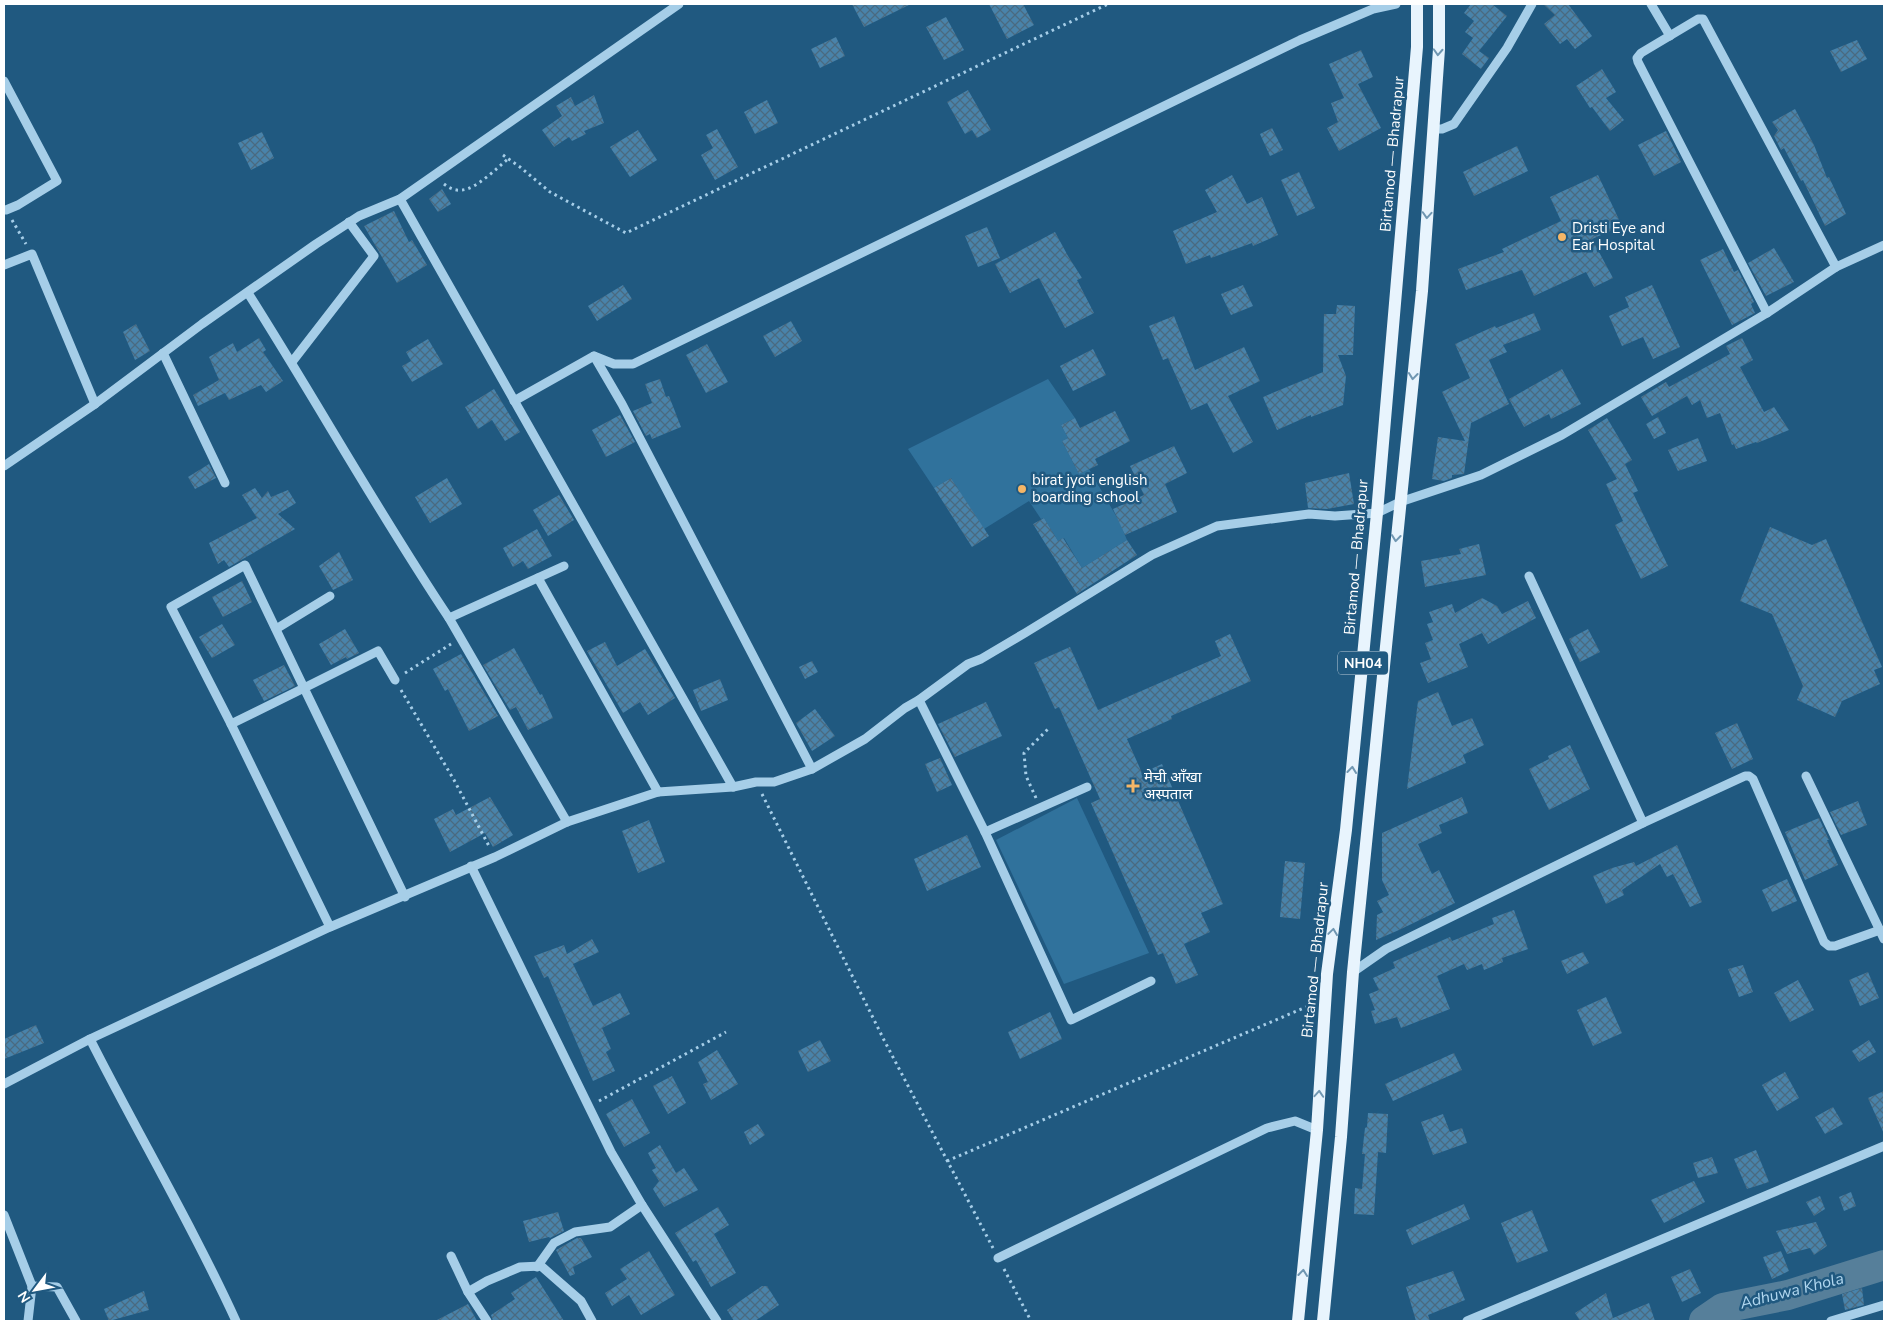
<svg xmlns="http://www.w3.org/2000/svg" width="1888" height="1325" viewBox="0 0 1888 1325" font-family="'Nunito Sans','Noto Sans Devanagari',sans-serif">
  <defs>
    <pattern id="building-cross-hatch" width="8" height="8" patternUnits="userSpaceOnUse" patternTransform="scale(1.25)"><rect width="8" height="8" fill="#4983aa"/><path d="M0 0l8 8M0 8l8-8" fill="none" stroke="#4a6a80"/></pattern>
  </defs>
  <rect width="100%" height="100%" fill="#205980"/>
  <g fill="#30729c">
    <polygon points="1048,379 1075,418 1061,425 1068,438 1062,441 1079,474 1089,469 1119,521 1127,540 1082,568 1064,538 1058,541 1044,518 1041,519 1029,501 984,529 951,478 934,488 908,449"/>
    <polygon points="1077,798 1149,953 1064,984 996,840"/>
  </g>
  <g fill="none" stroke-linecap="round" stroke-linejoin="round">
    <polyline stroke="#567f9a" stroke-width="30" points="1704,1321 1723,1308 1788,1295 1884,1265"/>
  </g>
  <g fill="url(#building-cross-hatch)">
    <polygon points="852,4 911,4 864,27"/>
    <polygon points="989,4 1023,4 1034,25 1007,39"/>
    <polygon points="1471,4 1492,4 1507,16 1479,51 1489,58 1481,69 1462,54 1473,38 1465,32 1474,21 1464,13"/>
    <polygon points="1543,4 1568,4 1592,36 1575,49 1567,39 1560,44 1544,24 1555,15"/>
    <polygon points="946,17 964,50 944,60 926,27"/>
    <polygon points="836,37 845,56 820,68 811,49"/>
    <polygon points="1857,40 1867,59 1841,72 1830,51"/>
    <polygon points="1361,50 1373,77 1358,84 1381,128 1339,151 1327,128 1338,122 1331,103 1344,98 1329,64"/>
    <polygon points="1602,69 1616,92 1606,98 1624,120 1610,131 1592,107 1590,108 1576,86"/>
    <polygon points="968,90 991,130 977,138 972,130 965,134 947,102"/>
    <polygon points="594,95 604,123 584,131 586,134 572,141 569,137 554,147 542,130 562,116 556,106 571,97 575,106"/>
    <polygon points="767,100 778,123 755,134 744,112"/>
    <polygon points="1795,109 1814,145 1827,178 1829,177 1846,214 1825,226 1803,180 1801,181 1784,148 1781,150 1774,136 1778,130 1772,122"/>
    <polygon points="1272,128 1283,150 1270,156 1260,134"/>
    <polygon points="717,129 738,167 715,180 701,155 713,148 706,135"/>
    <polygon points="638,130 657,160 630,177 610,147"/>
    <polygon points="1666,131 1681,162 1654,176 1638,145"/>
    <polygon points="262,132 274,158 251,170 238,143"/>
    <polygon points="1517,146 1528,171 1474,196 1463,172"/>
    <polygon points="1299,172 1315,208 1297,216 1281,180"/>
    <polygon points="1232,175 1247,204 1262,197 1278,235 1253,246 1252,243 1211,258 1210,255 1186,264 1173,231 1217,212 1205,190"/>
    <polygon points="1598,175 1622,226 1592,239 1613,278 1594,287 1586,272 1534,296 1522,270 1466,290 1458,269 1504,252 1502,249 1561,221 1550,197"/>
    <polygon points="442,189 451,204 438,212 429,199"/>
    <polygon points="394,211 409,242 412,240 427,265 397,283 364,226"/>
    <polygon points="987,227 1000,258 978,267 965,236"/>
    <polygon points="1055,232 1068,256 1082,278 1077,280 1094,313 1065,328 1039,278 1010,293 995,264"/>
    <polygon points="1774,248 1794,282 1766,296 1748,263"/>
    <polygon points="1723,249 1734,272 1738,270 1754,302 1751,304 1755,313 1732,325 1700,260"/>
    <polygon points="623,285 632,299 597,321 588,306"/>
    <polygon points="1243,285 1253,306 1231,315 1221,294"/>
    <polygon points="1652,285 1680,347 1653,359 1643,337 1622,346 1609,316 1629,307 1625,297"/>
    <polygon points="1337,305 1355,306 1353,355 1338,355 1346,376 1343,405 1311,417 1311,415 1277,430 1263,397 1323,372 1324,314 1336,314"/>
    <polygon points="1534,313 1541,330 1503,345 1507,352 1489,360 1509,404 1471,423 1464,474 1452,475 1452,478 1444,481 1432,479 1438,437 1465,441 1442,392 1470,378 1455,344 1495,326 1496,328"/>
    <polygon points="1174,316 1195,370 1244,347 1260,381 1228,396 1253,442 1233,453 1207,403 1191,410 1168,358 1163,360 1149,326"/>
    <polygon points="791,321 802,341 775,357 763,336"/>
    <polygon points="136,324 150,351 135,360 123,332"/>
    <polygon points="259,338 266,350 263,352 283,381 266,392 261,385 229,400 225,393 198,406 193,395 219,380 209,357 233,343 237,352"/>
    <polygon points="1742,338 1753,360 1740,367 1764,412 1774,407 1789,430 1757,443 1756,442 1736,449 1734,444 1732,445 1720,413 1707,418 1700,400 1692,405 1687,396 1652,416 1641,397 1666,382 1669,387 1730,354 1726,346"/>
    <polygon points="428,339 443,364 412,382 402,366 411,361 406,352"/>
    <polygon points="707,344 728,382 706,393 686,355"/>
    <polygon points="1093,349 1106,375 1073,391 1060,366"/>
    <polygon points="1562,369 1581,404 1551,419 1549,414 1524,427 1509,399"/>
    <polygon points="660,379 666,397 669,396 681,427 652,439 650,434 646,436 633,411 652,403 645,384"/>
    <polygon points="494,389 520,432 505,441 492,420 478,429 465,407"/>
    <polygon points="1115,411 1130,441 1095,459 1098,465 1079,474 1062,441 1068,438 1061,425 1075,418 1080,428"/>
    <polygon points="620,415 635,442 606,457 592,430"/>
    <polygon points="1658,417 1666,433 1654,439 1646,424"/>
    <polygon points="1607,418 1632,460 1625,464 1638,491 1633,493 1668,566 1641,579 1615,525 1623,521 1606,484 1617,479 1588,430"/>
    <polygon points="1698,438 1707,461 1678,471 1668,450"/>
    <polygon points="1174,446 1187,473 1165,484 1177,512 1125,535 1113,509 1144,495 1130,466"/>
    <polygon points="209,464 216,478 195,489 188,477"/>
    <polygon points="1349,473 1354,504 1327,509 1308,508 1305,483"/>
    <polygon points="447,478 462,504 430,523 415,497"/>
    <polygon points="951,478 989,536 972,547 934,488"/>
    <polygon points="255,488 262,498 268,491 271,497 288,490 296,503 278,514 295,529 229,567 224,560 218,564 209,543 257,518 242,495"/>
    <polygon points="559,495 574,520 548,536 533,510"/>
    <polygon points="1044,518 1058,541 1063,538 1082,568 1127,540 1137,555 1077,594 1033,524"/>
    <polygon points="1770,527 1812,545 1826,539 1882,667 1874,670 1880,684 1842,701 1835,717 1797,700 1803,686 1772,614 1740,601"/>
    <polygon points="537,529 552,556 528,569 523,561 513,567 503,548"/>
    <polygon points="1479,544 1486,575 1425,587 1421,561 1461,554 1459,549"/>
    <polygon points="339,552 353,580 333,590 319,566"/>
    <polygon points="242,581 252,602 223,617 212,597"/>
    <polygon points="1482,598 1497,606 1502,614 1528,601 1536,618 1488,644 1482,633 1459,644 1468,667 1428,683 1420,663 1431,659 1425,643 1433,640 1427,624 1433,622 1429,612 1452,604 1455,613"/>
    <polygon points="222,624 235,645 212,658 199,637"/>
    <polygon points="345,629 359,653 347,659 346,657 331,665 319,644"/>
    <polygon points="1588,629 1600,652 1580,662 1569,639"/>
    <polygon points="1230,634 1251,681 1171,716 1172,719 1127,739 1142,773 1162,764 1223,904 1201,913 1210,932 1184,944 1198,975 1176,984 1163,953 1158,955 1091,803 1100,799 1059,707 1055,709 1034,663 1070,647 1098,710 1221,656 1215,641"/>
    <polygon points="605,642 617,666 645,649 675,698 648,715 640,702 623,713 587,651"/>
    <polygon points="514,648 540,695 542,694 553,718 528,730 516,707 510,710 483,665"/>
    <polygon points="461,654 498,716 469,731 448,689 445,691 433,669"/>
    <polygon points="812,661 818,672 805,679 799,667"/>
    <polygon points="284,665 295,686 264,701 253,680"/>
    <polygon points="720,679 728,700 701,711 693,690"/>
    <polygon points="1438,692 1452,726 1472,718 1484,745 1463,755 1466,763 1407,789 1418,701"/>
    <polygon points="986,702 1002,736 955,757 938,724"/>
    <polygon points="815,709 835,736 812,751 796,723"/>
    <polygon points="1737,723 1753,759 1732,769 1715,733"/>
    <polygon points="1570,745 1590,789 1549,810 1529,769 1549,759 1548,756"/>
    <polygon points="940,758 952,785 937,792 925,764"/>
    <polygon points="490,797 513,835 493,847 485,833 450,852 434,819 453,809 456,815"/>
    <polygon points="1462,797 1468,813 1439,825 1442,833 1418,844 1432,874 1439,870 1455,903 1399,930 1376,940 1377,915 1383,912 1377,901 1389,895 1382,880 1382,833"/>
    <polygon points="1858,801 1867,825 1841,835 1830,812"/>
    <polygon points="1819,818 1829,840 1827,840 1838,865 1805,880 1785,832"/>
    <polygon points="649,820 665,862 638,873 622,831"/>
    <polygon points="967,835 981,867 927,891 914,859"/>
    <polygon points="1677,845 1702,902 1690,907 1673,874 1667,877 1660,864 1622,890 1624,895 1606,904 1593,876 1612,868 1634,862 1636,866"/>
    <polygon points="1285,861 1305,863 1300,919 1280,917"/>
    <polygon points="1787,879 1797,901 1772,912 1762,890"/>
    <polygon points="1514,910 1528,949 1502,958 1503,962 1484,970 1482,964 1467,970 1464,964 1437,976 1450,1009 1401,1028 1397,1017 1375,1024 1371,1011 1375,1010 1369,994 1379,990 1373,978 1395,968 1393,962 1450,937 1452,941 1494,924 1492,918"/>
    <polygon points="592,939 599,952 573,964 593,1006 620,993 630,1014 602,1028 611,1049 606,1052 615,1071 593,1081 548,976 544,978 534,956 564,945 567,954"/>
    <polygon points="1583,952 1589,963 1567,974 1561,961"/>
    <polygon points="1743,965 1753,992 1739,997 1728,969"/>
    <polygon points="1868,972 1879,998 1860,1006 1849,980"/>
    <polygon points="1798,980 1814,1010 1790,1022 1774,993"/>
    <polygon points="1606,997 1622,1033 1593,1046 1577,1010"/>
    <polygon points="1050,1012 1062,1039 1020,1059 1008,1032"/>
    <polygon points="36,1025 44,1043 4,1059 4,1039"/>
    <polygon points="820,1040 831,1061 808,1072 798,1051"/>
    <polygon points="1869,1040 1876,1052 1859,1062 1852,1051"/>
    <polygon points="717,1050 738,1084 711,1100 703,1084 708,1082 698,1062"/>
    <polygon points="1454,1053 1462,1070 1393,1101 1385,1084"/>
    <polygon points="1785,1072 1799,1098 1777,1111 1762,1085"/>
    <polygon points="672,1076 686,1103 668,1114 653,1086"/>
    <polygon points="1884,1091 1884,1134 1868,1098"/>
    <polygon points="632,1099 650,1133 624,1147 606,1114"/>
    <polygon points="1833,1107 1843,1124 1825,1134 1815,1117"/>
    <polygon points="1368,1113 1388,1114 1386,1153 1378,1152 1374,1215 1354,1214 1355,1188 1362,1189 1365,1154 1362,1154 1365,1128 1367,1127"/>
    <polygon points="1443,1114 1450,1132 1462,1128 1467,1143 1433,1155 1421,1122"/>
    <polygon points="758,1124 765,1135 750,1145 744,1132"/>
    <polygon points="660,1145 676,1173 684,1168 698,1190 664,1207 653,1189 659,1181 652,1170 656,1168 648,1153"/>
    <polygon points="1756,1150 1769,1182 1747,1189 1734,1159"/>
    <polygon points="1712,1157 1718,1173 1698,1178 1693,1163"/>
    <polygon points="1694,1181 1705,1202 1664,1223 1651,1200"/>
    <polygon points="1851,1192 1856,1206 1844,1211 1839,1197"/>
    <polygon points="1820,1196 1825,1209 1814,1216 1806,1202"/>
    <polygon points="1464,1204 1470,1219 1412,1245 1406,1230"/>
    <polygon points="718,1207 729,1225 714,1234 736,1273 711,1287 696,1260 693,1262 675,1233"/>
    <polygon points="1532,1210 1548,1251 1517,1263 1501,1223"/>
    <polygon points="558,1212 564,1231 550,1238 549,1237 529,1242 523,1221"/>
    <polygon points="1816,1222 1827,1246 1814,1255 1810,1248 1787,1254 1776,1231"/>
    <polygon points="577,1238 581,1238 592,1257 573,1267 575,1274 570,1276 556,1250"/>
    <polygon points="649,1251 675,1295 641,1315 629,1295 612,1306 605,1293 627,1279 620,1269"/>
    <polygon points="1781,1251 1789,1271 1772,1279 1763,1257"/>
    <polygon points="1690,1269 1701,1293 1682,1302 1671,1277"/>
    <polygon points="1453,1271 1465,1300 1428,1315 1430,1321 1416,1321 1406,1287"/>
    <polygon points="536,1277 564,1321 493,1321 491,1315 515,1299 511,1293"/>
    <polygon points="762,1286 767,1286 779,1305 755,1321 734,1321 727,1310"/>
    <polygon points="1862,1288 1864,1305 1845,1310 1842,1294"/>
    <polygon points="144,1291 149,1310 109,1321 104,1309"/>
    <polygon points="1606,1293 1613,1318 1649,1303 1655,1321 1580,1321 1575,1313"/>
    <polygon points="468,1304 477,1321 435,1321"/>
  </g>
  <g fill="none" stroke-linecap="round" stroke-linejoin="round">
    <g stroke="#a6cee8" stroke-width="3" stroke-dasharray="2.5 4" stroke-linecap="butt">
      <polyline points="503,155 520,167 550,192 626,233 1108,4"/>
      <path d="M444 184C449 188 455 191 462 190 476 189 497 168 508 159"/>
      <polyline points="12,220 26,244"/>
      <polyline points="405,673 451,644"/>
      <polyline points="401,690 454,780 490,848"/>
      <polyline points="762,794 884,1040 993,1248"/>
      <polyline points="1036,798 1026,776 1024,753 1048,729"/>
      <polyline points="599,1101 726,1032"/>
      <polyline points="947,1161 1306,1007"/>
      <polyline points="1004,1269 1031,1321"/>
    </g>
    <g stroke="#a6cee8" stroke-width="9">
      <polyline points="1651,4 1670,36"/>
      <polyline points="4,81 57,181 18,205 6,210"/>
      <polyline points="1433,129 1442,129 1454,124 1507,48 1532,4"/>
      <polyline points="400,199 733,787"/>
      <polyline points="4,265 32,254 95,404"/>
      <path d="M248 293C316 400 378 512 449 618"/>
      <polyline points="1767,313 1638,62 1637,58 1641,53 1698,19 1703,19 1836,267"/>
      <polyline points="163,353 225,483"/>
      <polyline points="292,362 374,256 349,222"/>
      <polyline points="514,401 594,356"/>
      <polyline points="4,466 95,404 202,324 316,244 359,216 400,199 679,4"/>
      <polygon points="245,565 304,688 231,724 171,607"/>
      <polyline points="564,566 449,618 567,822"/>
      <polyline points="1529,576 1643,823"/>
      <polyline points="538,578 658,792"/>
      <polyline points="276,629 330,596"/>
      <polyline points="395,680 378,651 304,688 405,897"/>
      <polyline points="919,700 985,832 1071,1020 1151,981"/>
      <polyline points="231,724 330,927"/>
      <polyline points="812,769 622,404 594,356 614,364 633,364 1300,40 1373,9 1396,4"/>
      <polyline points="1806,776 1884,939"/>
      <polyline points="985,832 1087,787"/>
      <polyline points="471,866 611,1152 642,1205 717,1321"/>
      <polyline points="1353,972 1386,949 1643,823 1745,776 1749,776 1753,779 1824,942 1829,946 1835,946 1880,930"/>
      <path d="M90 1039C138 1134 192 1225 236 1321"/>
      <polyline points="4,1084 90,1039 330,927 495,857 567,822 658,792 733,787 756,782 774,782 812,769 865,739 905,708 919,700 968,664 981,659 1025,633 1152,555 1217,526 1309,514 1335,516 1377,513 1400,502 1481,475 1562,435 1767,313 1836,267 1884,245"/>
      <polyline points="4,1215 32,1286 28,1321"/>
      <polyline points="451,1256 468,1292 487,1321"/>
      <polyline points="998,1258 1267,1128 1295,1121 1317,1130"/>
      <polyline points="537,1267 554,1243 575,1232 610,1227 642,1205"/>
      <polyline points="32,1286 57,1287 76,1321"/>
      <polyline points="468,1292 487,1281 520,1267 541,1266 581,1301 592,1321"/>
      <polyline points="1467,1321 1884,1146"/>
      <polyline points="1831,1321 1884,1305"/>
    </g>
    <g stroke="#e8f4fd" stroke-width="12">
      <polyline points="1298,1321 1317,1130 1327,974 1346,830 1377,513 1417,47 1417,4"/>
      <polyline points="1323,1321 1341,1137 1353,972 1422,291 1439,49 1439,4"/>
    </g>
  </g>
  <defs><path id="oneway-chevron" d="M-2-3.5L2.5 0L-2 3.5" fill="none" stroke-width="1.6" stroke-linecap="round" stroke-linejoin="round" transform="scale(1.25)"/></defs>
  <g stroke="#7097b2">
    <use href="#oneway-chevron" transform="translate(1438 52) rotate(93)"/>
    <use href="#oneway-chevron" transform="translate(1427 215) rotate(94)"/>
    <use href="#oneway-chevron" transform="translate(1413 376) rotate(96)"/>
    <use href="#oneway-chevron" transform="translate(1396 538) rotate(96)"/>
    <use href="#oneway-chevron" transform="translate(1352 770) rotate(-84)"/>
    <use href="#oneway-chevron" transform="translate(1333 932) rotate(-82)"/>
    <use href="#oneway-chevron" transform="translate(1319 1094) rotate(-86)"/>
    <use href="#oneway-chevron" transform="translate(1303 1273) rotate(-84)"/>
  </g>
  <g fill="#f5b667" stroke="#205980" stroke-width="2">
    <circle cx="1562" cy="237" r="5"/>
    <circle cx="1022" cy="489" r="5"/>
    <path d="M1130.5 778.5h5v5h5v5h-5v5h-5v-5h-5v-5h5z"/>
  </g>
  <g text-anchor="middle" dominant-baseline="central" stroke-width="5" stroke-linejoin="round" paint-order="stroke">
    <rect fill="#205980" stroke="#bccdd9" stroke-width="1" x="1338" y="651.5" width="50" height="23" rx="4"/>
    <g font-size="14" font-weight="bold" fill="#fff">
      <text x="1363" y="663">NH04</text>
    </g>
    <g font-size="15" fill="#fff" stroke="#205980">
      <text transform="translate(1392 154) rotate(-85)">Birtamod — Bhadrapur</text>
      <text transform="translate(1356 557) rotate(-85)">Birtamod — Bhadrapur</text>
      <text transform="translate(1315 960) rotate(-84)">Birtamod — Bhadrapur</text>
    </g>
    <g font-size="15" fill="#fff" stroke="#205980" text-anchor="start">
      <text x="1572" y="228">Dristi Eye and<tspan x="1572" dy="17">Ear Hospital</tspan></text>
      <text x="1032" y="480">birat jyoti english<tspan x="1032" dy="17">boarding school</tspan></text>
      <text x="1144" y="777">मेची आँखा<tspan x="1144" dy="17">अस्पताल</tspan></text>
    </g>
    <g font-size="16" font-style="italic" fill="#b1d7ef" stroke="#205980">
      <text transform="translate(1792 1291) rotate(-14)">Adhuwa Khola</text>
    </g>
  </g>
  <rect width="1888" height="1325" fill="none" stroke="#ffffff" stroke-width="10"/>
  <g transform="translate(35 1290) rotate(238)" stroke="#205980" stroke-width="4" paint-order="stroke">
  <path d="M0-4L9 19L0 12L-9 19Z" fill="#ffffff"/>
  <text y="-8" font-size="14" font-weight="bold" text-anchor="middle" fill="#ffffff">N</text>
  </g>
</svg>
